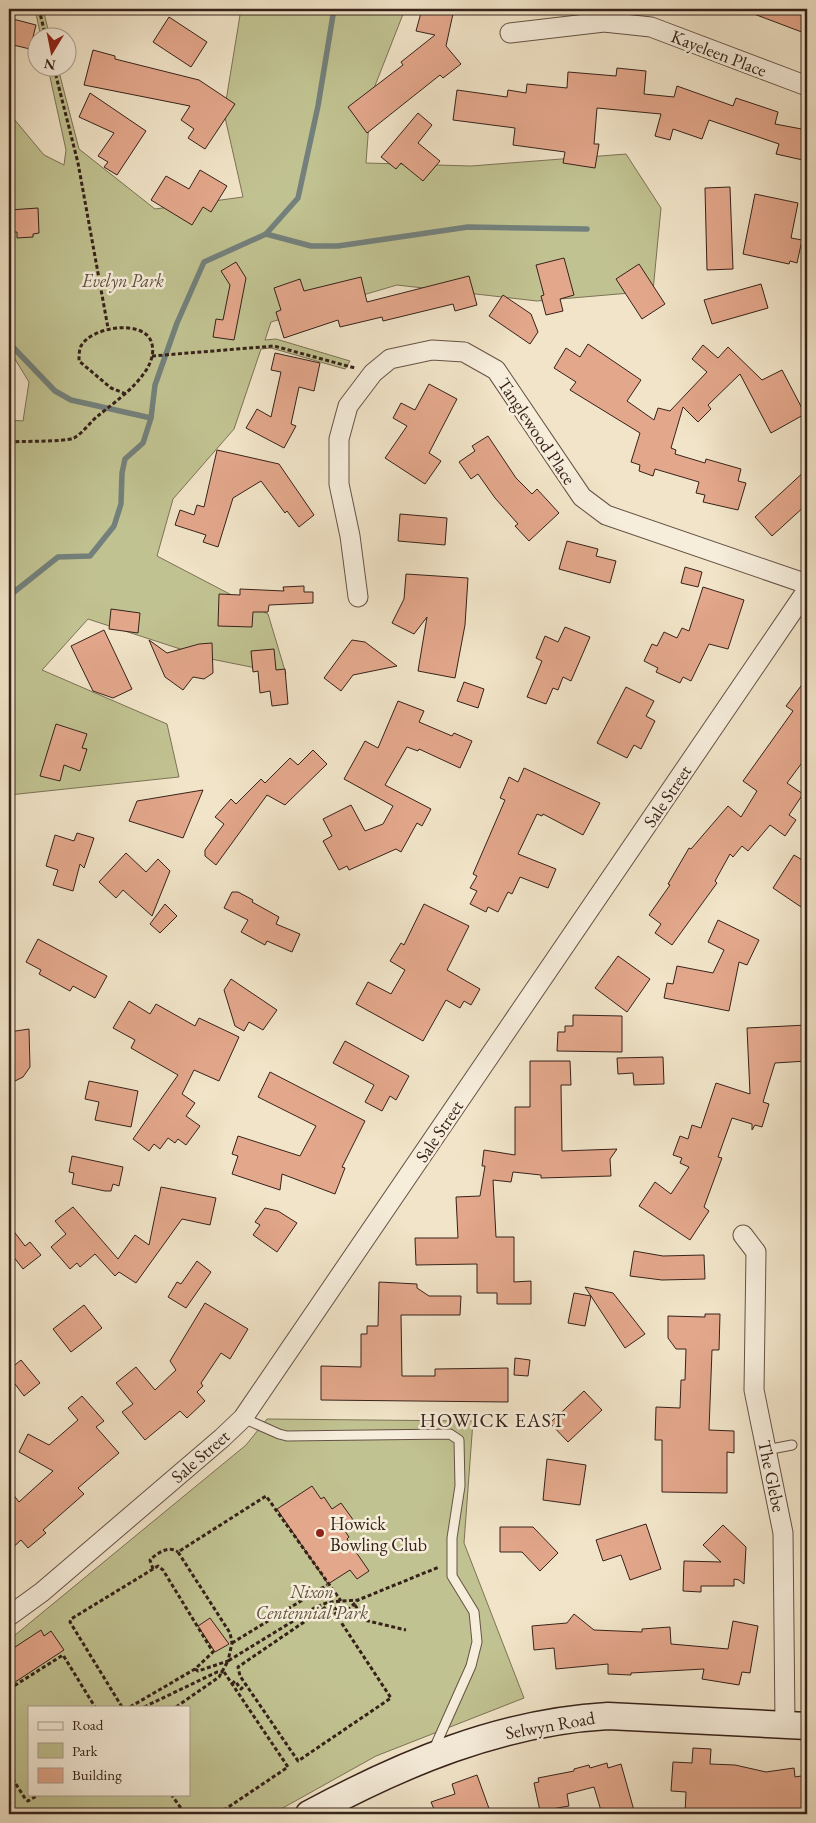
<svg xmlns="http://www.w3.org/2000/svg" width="816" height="1823" viewBox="0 0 816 1823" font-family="'EB Garamond',serif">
  <rect width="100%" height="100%" fill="#f1e4c8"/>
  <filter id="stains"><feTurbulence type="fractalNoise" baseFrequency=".004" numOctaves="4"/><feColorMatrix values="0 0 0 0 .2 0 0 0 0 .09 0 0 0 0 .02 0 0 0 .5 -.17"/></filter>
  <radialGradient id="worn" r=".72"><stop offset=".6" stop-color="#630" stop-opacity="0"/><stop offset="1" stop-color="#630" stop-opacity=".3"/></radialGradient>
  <g fill="#c1c291" stroke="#7c7256" fill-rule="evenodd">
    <polygon points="35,9 43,9 50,37 41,37"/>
    <polygon points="241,9 405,9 371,96 366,163 471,166 626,154 661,208 653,291 537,301 397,285 271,322 265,340 276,339 350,361 345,369 271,348 261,349 234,429 173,499 157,556 268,614 286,674 211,659 88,619 42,670 167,724 179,777 9,795 9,420 23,421 29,382 13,356 9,355 9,113 44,155 64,165 66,150 48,68 58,68 79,149 155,209 243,197 224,113"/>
    <path d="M267 1419 473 1421 464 1543 524 1698 376 1756 272 1814H9V1640L246 1445ZM29 1707H189V1794H29Z"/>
  </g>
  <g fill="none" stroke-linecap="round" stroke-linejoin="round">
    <g stroke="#73807b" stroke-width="5.5">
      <polyline points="266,234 311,246 338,246 468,227 587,229"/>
      <polyline points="9,343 55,391 71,400 151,418"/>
      <polyline points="9,596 58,557 90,556 114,526 121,504 122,473 125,459 143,443 151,418 155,385 177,323 204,262 266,234 298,198 318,106 334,9"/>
    </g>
  </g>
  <g fill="#e3a78b" stroke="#37221a">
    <polygon points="422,9 454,9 446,46 461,64 443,78 440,75 367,133 348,107 403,65 401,62 435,35 416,31"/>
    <polygon points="747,9 807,9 807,34 746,11"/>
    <polygon points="169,17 207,42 191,67 153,42"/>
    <polygon points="9,18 36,25 30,49 9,44"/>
    <polygon points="93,50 115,56 115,59 199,80 235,104 205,149 188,138 194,129 181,120 190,106 84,85"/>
    <polygon points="617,68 646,71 644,94 674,97 677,86 733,106 736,98 778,112 775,124 807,130 807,161 776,154 779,144 709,120 702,139 673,129 670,140 655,136 661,114 597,108 594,144 599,144 595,168 563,163 565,152 513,145 515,128 453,120 457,90 507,97 508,90 526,93 527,84 567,88 568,72 616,76"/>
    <polygon points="90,93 146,131 117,175 104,167 108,162 98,156 114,133 79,117"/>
    <polygon points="418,113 432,125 418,143 440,161 423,181 401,163 396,169 381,157"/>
    <polygon points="200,170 227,186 211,212 203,207 192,225 151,200 166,176 189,189"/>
    <polygon points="730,187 733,269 707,270 705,188"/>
    <polygon points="755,194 798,203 791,238 802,240 797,263 790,261 789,264 743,254"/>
    <polygon points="38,208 39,233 33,234 33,237 17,238 17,232 9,232 9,210"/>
    <polygon points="564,258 574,295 560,299 563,311 546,315 541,296 544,295 536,265"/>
    <polygon points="236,262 246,278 234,340 213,337 216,319 223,320 230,285 221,271"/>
    <polygon points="639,264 665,304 642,319 616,279"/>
    <polygon points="469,276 477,305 455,311 453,304 383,321 382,317 340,327 338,320 284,338 276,312 281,310 274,288 300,279 304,291 361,277 367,302"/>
    <polygon points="761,284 768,308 712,324 704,300"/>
    <polygon points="503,295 531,314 538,332 530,344 489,316"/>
    <polygon points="588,344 641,380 627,401 654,420 658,408 670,411 707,372 692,359 703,345 718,358 728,347 762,380 782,370 805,414 771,433 740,374 708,405 711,409 698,422 683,407 671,448 676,450 675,454 705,463 706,459 741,469 738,481 746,483 738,510 703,502 705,495 696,493 699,482 655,469 653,476 639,471 640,465 631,462 640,433 570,390 576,382 554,368 566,348 580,357"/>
    <polygon points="275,353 320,363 314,391 299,387 291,424 296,426 284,448 246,428 257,409 271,417 281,372 271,370"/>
    <polygon points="429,384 457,399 429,453 441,461 425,484 385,458 407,426 393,418 401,403 415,410"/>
    <polygon points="488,436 516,478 532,494 537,489 559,513 529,541 515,526 518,524 495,498 478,474 471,479 459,462 475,451 472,446"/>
    <polygon points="217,450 279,464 314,515 299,527 287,511 285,513 261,481 233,498 218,547 203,542 206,535 175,525 180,510 194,515 197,505 204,507"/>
    <polygon points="807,469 807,504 772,536 755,517"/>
    <polygon points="400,514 447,518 445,545 398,541"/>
    <polygon points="567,541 598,549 596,556 616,561 610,583 559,569"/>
    <polygon points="685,567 702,572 698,587 681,583"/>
    <polygon points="406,574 468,578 465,625 455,678 418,671 427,617 414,634 392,623 404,599"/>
    <polygon points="304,586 304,592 313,592 313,603 269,605 268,612 253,612 252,627 218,626 219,594 240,595 240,589 284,591 283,587"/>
    <polygon points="703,587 744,600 728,649 709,644 691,681 683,677 680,683 656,672 658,668 644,661 652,644 657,646 664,632 677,638 682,628 689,631"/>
    <polygon points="111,609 140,613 138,633 109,629"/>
    <polygon points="565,627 590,637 571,681 563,677 558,690 553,688 546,704 527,697 542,661 536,658 545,636 558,642"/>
    <polygon points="104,630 132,689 113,698 93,691 71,646"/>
    <polygon points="149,640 167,653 199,644 212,643 213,673 204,679 193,677 183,690 165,677"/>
    <polygon points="352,640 365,642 397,666 353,675 341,691 324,678"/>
    <polygon points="274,649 276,670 285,669 288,704 272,706 270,691 260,693 258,671 253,672 251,651"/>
    <polygon points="807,678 807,756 787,783 803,794 789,815 796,820 785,836 770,825 748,851 742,846 733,857 730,854 715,881 717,883 672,945 655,933 661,924 649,915 670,885 668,884 689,848 691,849 728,806 741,817 757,791 743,781 793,711 786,706"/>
    <polygon points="464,682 484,689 478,708 457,701"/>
    <polygon points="626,687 654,701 646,716 655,721 641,749 634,745 627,758 597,743"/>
    <polygon points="398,701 424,711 419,722 452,736 454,733 472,741 460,768 419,749 418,751 407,747 385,785 431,809 422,826 417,823 401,852 396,849 349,870 347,866 339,870 323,841 332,836 323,819 351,805 365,831 383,824 393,806 344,779 365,741 378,748"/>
    <polygon points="56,724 87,734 82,748 87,749 80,771 64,765 60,781 40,776"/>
    <polygon points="313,750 327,764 285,805 267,795 216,865 205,856 205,850 224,824 215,817 231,799 236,804 261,779 265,783 290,758 298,765"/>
    <polygon points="524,768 600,803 583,835 543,814 542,816 537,814 518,854 556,869 548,888 520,877 512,894 508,892 498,912 488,907 486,912 470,904 477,891 470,888 477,876 473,874 505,800 500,798 509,777 518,782"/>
    <polygon points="203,790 183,838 129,821 137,801"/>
    <polygon points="77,833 94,838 84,868 80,864 73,891 53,885 58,870 46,866 55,835 74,841"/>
    <polygon points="126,853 146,872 158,859 170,871 152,916 123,890 116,898 99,882"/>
    <polygon points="794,855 807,863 807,911 773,888"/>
    <polygon points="232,892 238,892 253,900 252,902 279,917 276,924 300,934 292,952 267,941 265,945 241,932 248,920 224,908"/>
    <polygon points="165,904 177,916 160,933 150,924"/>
    <polygon points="424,904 469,926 447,970 480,989 471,1005 464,1001 460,1008 446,1000 423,1041 356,1004 368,982 391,994 405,970 390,961 401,943 404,945"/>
    <polygon points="718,920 759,940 747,965 739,962 729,1011 664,998 667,983 673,984 677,966 713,973 724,950 708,942"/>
    <polygon points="38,939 107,976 95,998 73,986 70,991 39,974 41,970 26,962"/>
    <polygon points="618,956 650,979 627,1012 595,988"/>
    <polygon points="231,979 277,1010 263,1030 249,1022 244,1031 235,1026 224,990"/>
    <polygon points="129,1001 150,1014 156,1004 195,1026 199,1018 239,1037 219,1081 194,1070 182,1094 195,1103 186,1116 200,1126 186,1145 178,1139 175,1143 168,1138 160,1149 154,1144 149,1151 133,1139 178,1075 131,1048 135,1040 113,1028"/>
    <polygon points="573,1015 622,1016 622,1052 557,1051 558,1032 565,1032 565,1026 573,1026"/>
    <polygon points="807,1025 807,1061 775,1063 763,1102 769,1104 762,1127 755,1125 752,1130 752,1124 732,1118 718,1157 722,1158 704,1207 709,1211 690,1240 639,1206 655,1182 671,1194 689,1167 680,1163 682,1158 673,1155 680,1136 688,1139 692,1125 701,1128 716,1083 750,1094 747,1028"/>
    <polygon points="29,1029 30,1067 23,1077 9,1084 9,1055 12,1052 9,1032"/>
    <polygon points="345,1041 409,1076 396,1100 390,1096 382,1111 365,1102 374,1085 333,1063"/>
    <polygon points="663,1057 664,1084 634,1085 633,1073 618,1074 617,1058"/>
    <polygon points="530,1061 570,1061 571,1085 561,1085 562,1151 617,1149 610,1159 611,1176 541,1178 541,1175 513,1172 511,1182 493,1180 496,1237 514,1237 514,1282 531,1281 531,1304 497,1304 497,1293 477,1293 477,1264 416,1265 415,1238 458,1238 456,1197 480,1196 485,1166 482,1166 484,1150 515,1155 515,1107 530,1107"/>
    <polygon points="270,1072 365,1121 342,1167 345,1168 335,1194 282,1174 280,1190 232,1174 238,1156 232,1154 238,1136 300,1156 316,1126 258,1097"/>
    <polygon points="89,1081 138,1091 131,1127 95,1120 99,1102 85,1099"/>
    <polygon points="72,1156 123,1167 119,1186 113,1184 111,1191 105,1191 72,1184 74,1173 69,1172"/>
    <polygon points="161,1187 216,1198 210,1225 182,1219 136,1283 119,1272 115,1276 95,1254 80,1267 77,1263 70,1269 51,1247 66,1234 55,1221 73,1207 118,1259 135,1235 149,1245"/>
    <polygon points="265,1208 278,1211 297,1223 277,1252 253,1235 260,1225 255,1222"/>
    <polygon points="9,1225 25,1246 30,1242 41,1255 23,1269 9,1251"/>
    <polygon points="634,1251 663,1256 704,1255 705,1279 662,1280 630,1276"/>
    <polygon points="197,1261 211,1272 186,1308 168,1297 177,1282 181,1284"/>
    <polygon points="379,1282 417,1284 417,1288 429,1296 461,1296 460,1315 401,1315 402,1376 435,1376 435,1369 508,1368 508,1402 321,1400 321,1366 361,1367 361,1334 367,1334 367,1326 378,1326"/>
    <polygon points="585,1287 613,1293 645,1334 625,1348"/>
    <polygon points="574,1293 591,1296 585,1326 568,1323"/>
    <polygon points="205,1303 248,1329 230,1359 221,1353 201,1383 203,1386 197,1392 205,1401 187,1418 180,1411 145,1440 122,1412 133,1404 116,1383 136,1367 155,1390 176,1370 170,1361"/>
    <polygon points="84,1305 102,1328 71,1352 53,1329"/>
    <polygon points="705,1314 720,1314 719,1350 712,1350 709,1430 734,1431 734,1453 727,1452 727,1493 662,1492 662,1440 655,1440 656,1407 680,1408 681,1380 685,1380 686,1349 676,1349 668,1338 668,1316 705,1317"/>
    <polygon points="515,1358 530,1360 528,1376 514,1375"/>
    <polygon points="21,1360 40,1383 24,1396 9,1376 9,1370"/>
    <polygon points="584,1391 602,1410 568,1442 550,1423"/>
    <polygon points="82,1396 104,1421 96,1427 119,1453 78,1488 84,1494 43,1530 46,1533 28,1548 21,1540 9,1551 9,1489 19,1502 53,1471 19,1452 28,1434 49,1445 78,1420 68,1408"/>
    <polygon points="547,1459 586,1465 580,1505 543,1500"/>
    <polygon points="312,1486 321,1499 324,1497 332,1509 341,1503 354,1521 343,1528 349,1537 347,1539 369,1571 357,1579 350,1570 328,1584 277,1509"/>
    <polygon points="646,1524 661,1569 630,1580 621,1555 603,1561 596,1540"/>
    <polygon points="723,1525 746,1547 744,1584 739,1580 734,1579 734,1586 701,1586 701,1592 683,1591 684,1561 721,1562 703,1545"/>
    <polygon points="500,1527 533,1527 558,1553 540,1571 522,1552 500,1552"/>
    <polygon points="574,1614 594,1630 642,1632 642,1629 670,1627 671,1644 728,1649 733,1621 758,1626 750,1673 742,1672 739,1685 702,1679 704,1669 631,1673 631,1675 608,1674 608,1664 556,1669 554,1648 534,1650 532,1626 567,1623"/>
    <polygon points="210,1618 229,1644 215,1652 198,1626"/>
    <polygon points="41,1630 44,1636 51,1631 64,1650 9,1686 9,1651"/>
    <polygon points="693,1748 711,1749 710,1764 735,1765 766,1772 794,1768 795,1777 807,1775 807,1795 803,1814 685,1814 686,1792 671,1791 673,1762 692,1763"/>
    <polygon points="607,1763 608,1768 621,1764 635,1814 602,1814 594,1787 567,1794 569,1806 540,1811 534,1783 539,1782 538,1778 574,1771 574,1769 589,1765 590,1768"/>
    <polygon points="477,1775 491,1814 436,1814 431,1802 455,1794 452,1784"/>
  </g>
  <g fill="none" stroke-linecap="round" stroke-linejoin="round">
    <defs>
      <g id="lane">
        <polyline points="243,1418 279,1434 287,1436 450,1434 459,1440 460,1486 452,1538 452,1576 474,1612 477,1642 471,1666 433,1751"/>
        <polyline points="766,1450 792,1445"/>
      </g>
      <g id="street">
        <polyline points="510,33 604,22 651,27 807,86"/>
        <polyline points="358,597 350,536 339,484 339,439 348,406 373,373 390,359 432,350 464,352 496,370 582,497 606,515 807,584"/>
        <polyline points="743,1235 756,1252 754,1390 783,1533 785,1723"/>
        <polyline points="9,1616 42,1592 222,1438 243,1418 807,590"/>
      </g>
      <path id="secondary" d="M309 1814C402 1764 500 1722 608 1716L807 1726"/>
    </defs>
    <use href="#lane" stroke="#665246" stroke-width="11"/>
    <use href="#street" stroke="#665246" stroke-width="21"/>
    <use href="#secondary" stroke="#37221a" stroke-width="29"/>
    <g stroke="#37221a" stroke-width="3" stroke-dasharray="4 2.5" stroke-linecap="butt">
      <polyline points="39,9 46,38"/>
      <polyline points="54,68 78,163 108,328"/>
      <polyline points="152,356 274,346 355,368"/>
      <path d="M9 442C22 441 64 442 74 438 83 433 91 421 99 415 117 400 162 370 151 341 142 319 91 327 81 346 79 350 79 356 79 361L111 388 126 394"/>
      <path d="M153 1569 150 1560C157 1553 169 1545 178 1552"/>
      <polyline points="355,1605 364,1620 406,1630"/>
      <polyline points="331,1607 391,1698 298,1761 240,1676 238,1667 326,1607 348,1610 358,1600"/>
      <polyline points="232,1643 327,1585"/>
      <polyline points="195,1669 198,1671 228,1661 232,1643 230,1633 178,1552 266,1496 341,1601"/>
      <polyline points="232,1684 235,1681 241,1689 246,1684"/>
      <polyline points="9,1689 63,1655 95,1707"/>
      <polyline points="122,1707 70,1622 71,1619 158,1566 163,1570 213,1652 195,1669 130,1707"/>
      <polyline points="144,1707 217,1672 223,1672"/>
      <polyline points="176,1707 219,1677 228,1661 316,1607 329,1602 358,1600 439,1567"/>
      <polyline points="9,1773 26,1800 28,1801 40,1794"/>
      <polyline points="171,1794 185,1814"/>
      <polyline points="218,1814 288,1767 224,1672"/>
    </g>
    <use href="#lane" stroke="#f6eddb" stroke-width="9"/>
    <use href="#street" stroke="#f6eddb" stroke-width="19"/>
    <use href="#secondary" stroke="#f6eddb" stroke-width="26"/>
  </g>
  <circle fill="#8f2418" stroke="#f6eddb" stroke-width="2" cx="320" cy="1533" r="5"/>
  <g text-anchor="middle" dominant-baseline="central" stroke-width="5" stroke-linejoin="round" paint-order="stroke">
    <g font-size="18" fill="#37221a" stroke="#f6eddb">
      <text transform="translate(719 53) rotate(21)">Kayeleen Place</text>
      <text transform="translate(537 431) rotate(56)">Tanglewood Place</text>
      <text transform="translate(667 796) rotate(-56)">Sale Street</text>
      <text transform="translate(439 1131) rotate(-56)">Sale Street</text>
      <text transform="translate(200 1456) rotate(-41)">Sale Street</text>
      <text transform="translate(772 1476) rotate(78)">The Glebe</text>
      <text transform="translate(550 1725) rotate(-10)">Selwyn Road</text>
    </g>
    <g font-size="18" font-style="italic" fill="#60523e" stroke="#f6eddb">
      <text x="123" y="280">Evelyn Park</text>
      <text x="312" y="1591">Nixon<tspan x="312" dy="21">Centennial Park</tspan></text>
    </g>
    <g font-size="18" fill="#37221a" stroke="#f6eddb" text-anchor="start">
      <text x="330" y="1523">Howick<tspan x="330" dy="21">Bowling Club</tspan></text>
    </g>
    <g font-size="20" letter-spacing="1" fill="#37221a" stroke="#f6eddb">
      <text x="493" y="1420">HOWICK EAST</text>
    </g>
  </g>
  <rect width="816" height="1823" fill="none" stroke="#f1e4c8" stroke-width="30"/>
  <rect x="10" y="10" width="796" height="1803" fill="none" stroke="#37221a" stroke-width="2.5"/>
  <rect x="15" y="15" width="786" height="1793" fill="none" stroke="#37221a"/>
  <rect x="28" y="1706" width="162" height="90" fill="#f6eddb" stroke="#aa9c8e"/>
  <rect x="38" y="1722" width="25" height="8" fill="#f6eddb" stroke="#aa9c8e"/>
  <text x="72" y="1730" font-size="15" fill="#37221a">Road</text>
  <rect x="38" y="1743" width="25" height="15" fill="#c1c291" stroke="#aa9c8e"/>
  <text x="72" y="1756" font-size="15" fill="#37221a">Park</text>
  <rect x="38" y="1768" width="25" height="15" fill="#e3a78b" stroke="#aa9c8e"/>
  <text x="72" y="1780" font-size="15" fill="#37221a">Building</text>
  <g transform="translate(52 52) rotate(190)"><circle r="24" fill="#f6eddb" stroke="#aa9c8e"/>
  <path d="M0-4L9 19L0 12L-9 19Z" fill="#8f2418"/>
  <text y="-8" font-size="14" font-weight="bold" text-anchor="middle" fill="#37221a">N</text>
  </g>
  <rect width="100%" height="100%" filter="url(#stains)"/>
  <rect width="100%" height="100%" fill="url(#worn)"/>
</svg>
